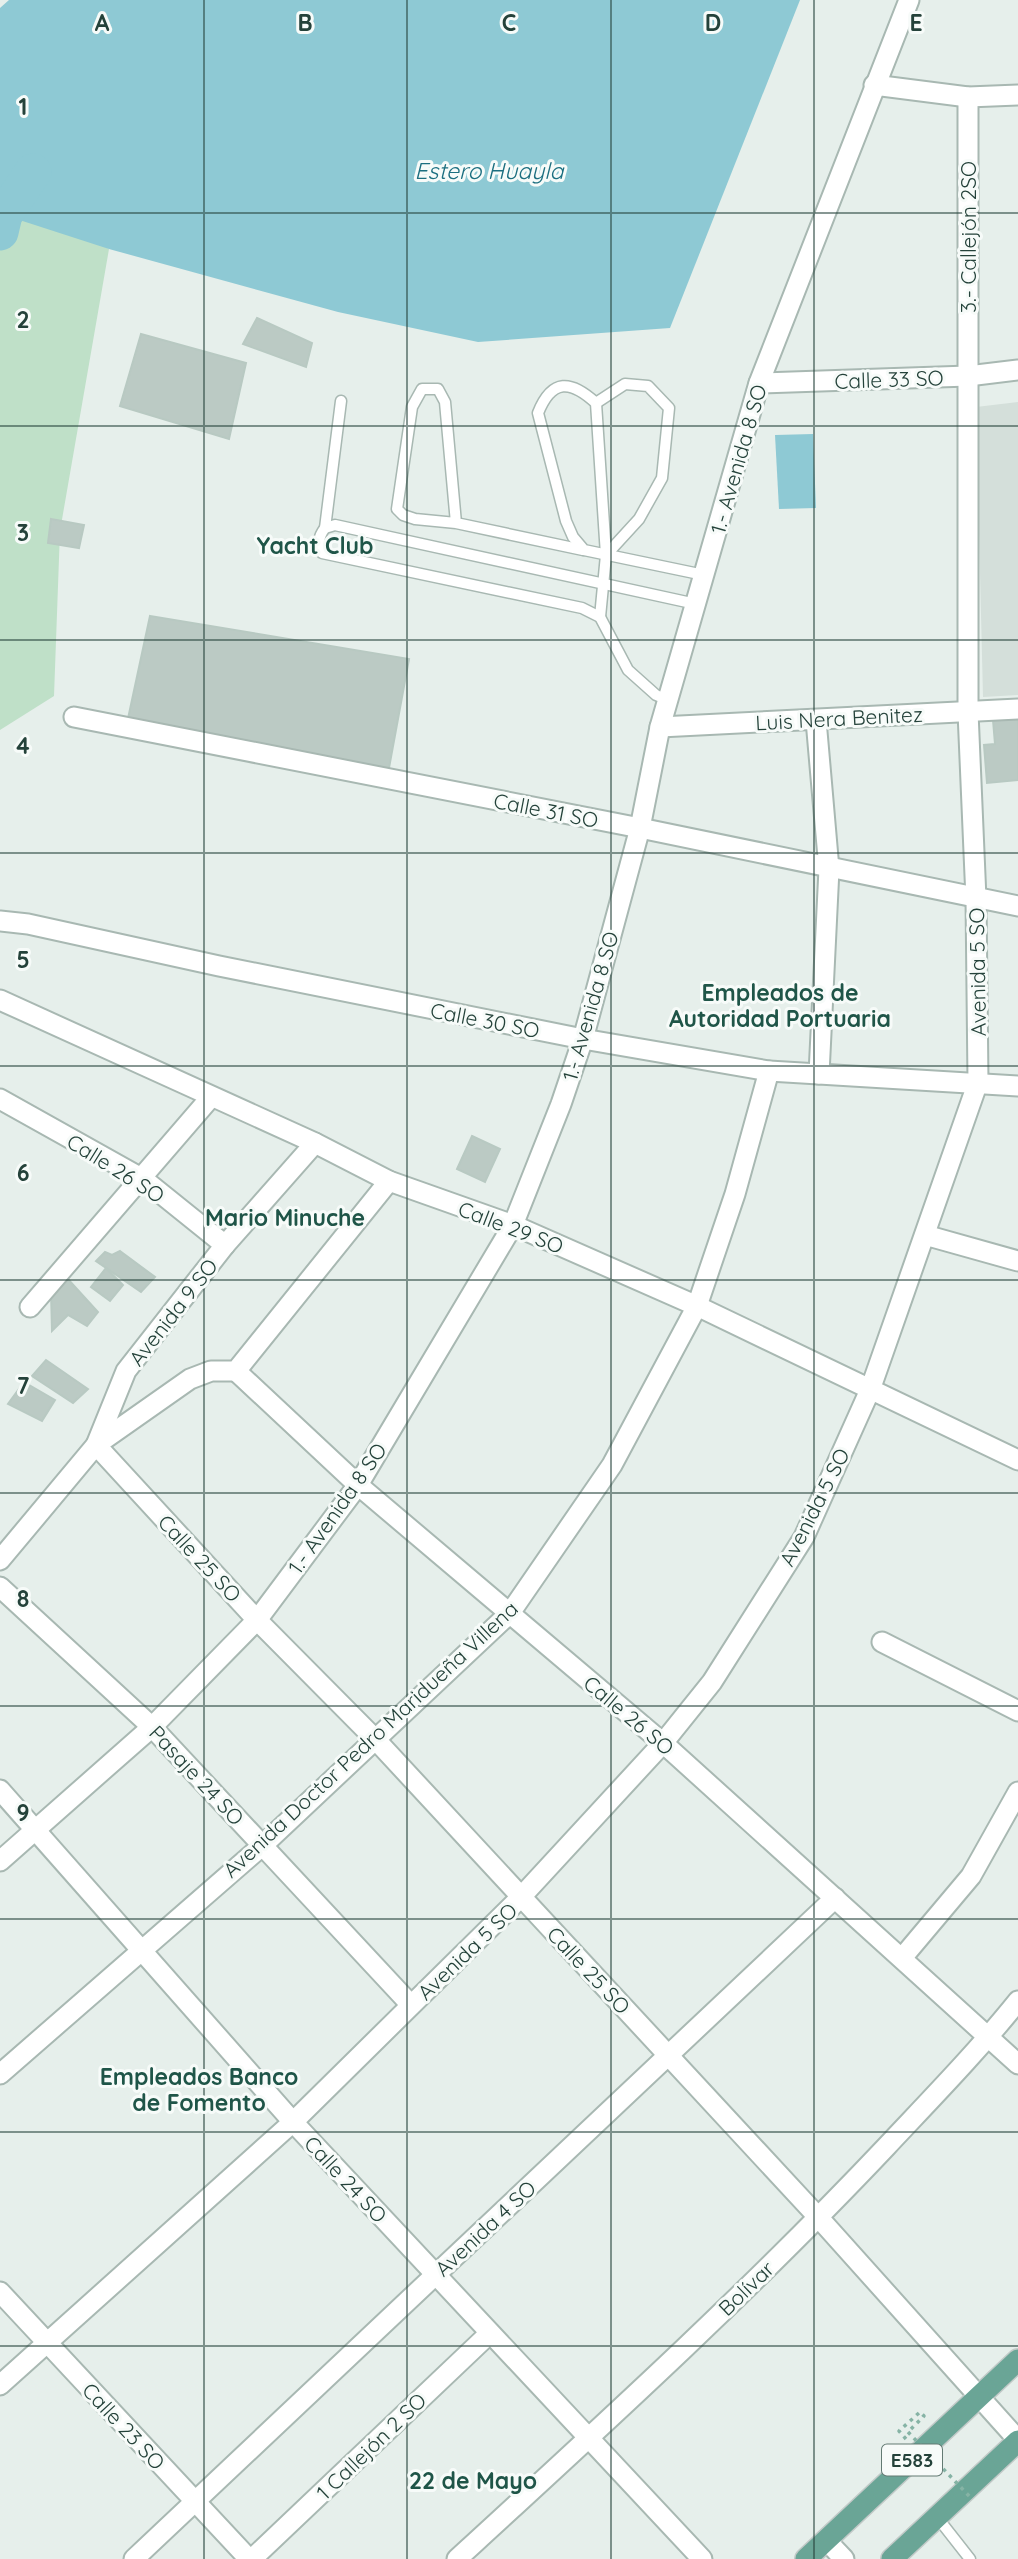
<svg xmlns="http://www.w3.org/2000/svg" width="1018" height="2559" viewBox="0 0 1018 2559" font-family="Quicksand,sans-serif">
  <rect width="100%" height="100%" fill="#e6efeb"/>
  <polygon fill="#d4dfda" points="1018,402 1018,695 983,697 976,407"/>
  <polygon fill="#bfe0c8" points="0,191 109,249 60,531 54,696 0,730"/>
  <g fill="#8ec9d4">
    <polygon points="9,0 800,0 670,328 478,342 338,312 109,249 4,215 0,211 0,8"/>
    <polygon points="813,434 816,508 779,509 775,435"/>
  </g>
  <g fill="none" stroke-linecap="round" stroke-linejoin="round">
    <polyline stroke="#8ec9d4" stroke-width="37" points="0,232 4,215 33,172"/>
  </g>
  <g fill="#bbcac4" stroke="#b8c9c2" stroke-width="2">
    <polygon points="257,318 312,343 306,367 243,344"/>
    <polygon points="141,334 246,363 229,439 120,406"/>
    <polygon points="51,519 84,525 79,548 48,543"/>
    <polygon points="150,616 409,659 389,768 126,728"/>
    <polygon points="1018,718 1018,780 987,783 984,745 995,744 993,720"/>
    <polygon points="472,1136 500,1149 485,1182 457,1169"/>
    <polygon points="120,1251 155,1277 141,1292 96,1261 105,1252 112,1255"/>
    <polygon points="106,1268 123,1285 110,1301 91,1287"/>
    <polygon points="66,1277 98,1312 87,1326 68,1315 52,1331 51,1292"/>
    <polygon points="46,1360 88,1389 73,1403 32,1376"/>
    <polygon points="24,1382 55,1400 42,1421 8,1404"/>
  </g>
  <g fill="none" stroke-linecap="round" stroke-linejoin="round">
    <defs>
      <g id="lane">
        <polyline points="596,403 625,384 648,386 669,408 662,478 639,519 606,555"/>
        <polyline points="456,523 445,402 438,389 422,389 412,407 397,509 403,515 415,519 456,523 583,550"/>
        <polyline points="325,528 341,401"/>
        <path d="M600 617 606 555 596 403C571 380 552 378 538 413L566 521 573 537 584 550 704 575"/>
        <path d="M668 700 656 695 628 670 600 617 582 608 322 553C318 543 318 537 325 528L335 525 696 604"/>
        <polyline points="937,2517 970,2559"/>
      </g>
      <g id="street">
        <polyline points="874,85 968,97 1018,95"/>
        <polyline points="759,383 968,376 1018,370"/>
        <polyline points="74,717 640,828 1018,906"/>
        <polyline points="816,720 829,869 819,1074"/>
        <polyline points="660,727 1018,709"/>
        <polyline points="0,921 28,924 219,966 583,1039 769,1071 1018,1086"/>
        <polyline points="0,1000 315,1143 389,1181 513,1225 697,1306 1018,1460"/>
        <polyline points="0,1099 143,1179 225,1245"/>
        <polyline points="389,1181 236,1371 211,1371 190,1379 96,1445 257,1620 376,1740 819,2218 1018,2440"/>
        <polyline points="925,1235 1018,1261"/>
        <polyline points="30,1307 211,1097"/>
        <polyline points="236,1371 358,1485 663,1743 1018,2064"/>
        <polyline points="0,1560 96,1445 126,1371 225,1245 315,1143"/>
        <polyline points="0,1587 152,1727 411,2005"/>
        <polyline points="882,1642 1018,1711"/>
        <polyline points="0,1790 293,2122 702,2559"/>
        <polyline points="0,1861 152,1727 257,1620 358,1485 513,1225 561,1104 583,1039 640,828 660,727 759,383 909,0"/>
        <polyline points="902,1958 971,1876 1018,1792"/>
        <polyline points="0,2074 263,1845 510,1613 612,1465 697,1306 735,1194 769,1071"/>
        <polyline points="0,2292 249,2559"/>
        <polyline points="0,2385 293,2122 521,1897 663,1743 712,1682 804,1537 870,1390 978,1082 976,899 968,712 968,97"/>
        <polyline points="826,2540 844,2559"/>
        <polyline points="134,2559 835,1898"/>
        <polyline points="252,2559 490,2333"/>
        <path d="M457 2559C603 2425 750 2291 886 2147 931 2099 977 2052 1018 2001"/>
      </g>
      <g id="primary">
        <polyline points="806,2559 1018,2360"/>
        <polyline points="892,2559 1018,2441"/>
      </g>
    </defs>
    <use href="#lane" stroke="#a8b8b2" stroke-width="13"/>
    <use href="#street" stroke="#a8b8b2" stroke-width="23"/>
    <use href="#primary" stroke="#c2cac8" stroke-width="24"/>
    <polyline stroke="#86b3a5" stroke-width="3.5" stroke-dasharray="3.5 5" stroke-linecap="butt" points="906,2439 899,2431 920,2412 924,2416 908,2432"/>
    <use href="#lane" stroke="#fff" stroke-width="10"/>
    <use href="#street" stroke="#fff" stroke-width="19"/>
    <use href="#primary" stroke="#6aa596" stroke-width="21"/>
    <polyline stroke="#86b3a5" stroke-width="3.5" stroke-dasharray="3.5 5" stroke-linecap="butt" points="908,2432 972,2499"/>
  </g>
  <path fill="none" stroke="#24423a" stroke-width="2" stroke-opacity="0.55" d="M204 0V2559M407 0V2559M611 0V2559M814 0V2559M0 213H1018M0 426H1018M0 640H1018M0 853H1018M0 1066H1018M0 1280H1018M0 1493H1018M0 1706H1018M0 1919H1018M0 2132H1018M0 2346H1018"/>
  <g text-anchor="middle" dominant-baseline="central" stroke-width="6" stroke-linejoin="round" paint-order="stroke">
    <rect fill="#f7fbf9" stroke="#637a73" stroke-width="2" x="882" y="2444.5" width="60" height="31" rx="5"/>
    <g font-size="19" font-weight="bold" fill="#24423a">
      <text x="912" y="2460">E583</text>
    </g>
    <g font-size="21" fill="#24423a" stroke="#f7fbf9">
      <text transform="translate(968 237) rotate(-90)">3.- Callejón 2SO</text>
      <text transform="translate(889 379) rotate(-2)">Calle 33 SO</text>
      <text transform="translate(738 459) rotate(-74)">1.- Avenida 8 SO</text>
      <text transform="translate(839 718) rotate(-3)">Luis Nera Benitez</text>
      <text transform="translate(546 810) rotate(11)">Calle 31 SO</text>
      <text transform="translate(977 972) rotate(-91)">Avenida 5 SO</text>
      <text transform="translate(590 1006) rotate(-74)">1.- Avenida 8 SO</text>
      <text transform="translate(485 1020) rotate(11)">Calle 30 SO</text>
      <text transform="translate(116 1168) rotate(32)">Calle 26 SO</text>
      <text transform="translate(511 1227) rotate(21)">Calle 29 SO</text>
      <text transform="translate(173 1312) rotate(-52)">Avenida 9 SO</text>
      <text transform="translate(814 1507) rotate(-63)">Avenida 5 SO</text>
      <text transform="translate(337 1508) rotate(-55)">1.- Avenida 8 SO</text>
      <text transform="translate(200 1558) rotate(47)">Calle 25 SO</text>
      <text transform="translate(629 1715) rotate(40)">Calle 26 SO</text>
      <text transform="translate(370 1739) rotate(-43)">Avenida Doctor Pedro Maridueña Villena</text>
      <text transform="translate(197 1775) rotate(47)">Pasaje 24 SO</text>
      <text transform="translate(467 1951) rotate(-44)">Avenida 5 SO</text>
      <text transform="translate(589 1970) rotate(47)">Calle 25 SO</text>
      <text transform="translate(346 2179) rotate(47)">Calle 24 SO</text>
      <text transform="translate(485 2228) rotate(-43)">Avenida 4 SO</text>
      <text transform="translate(746 2288) rotate(-44)">Bolívar</text>
      <text transform="translate(124 2426) rotate(47)">Calle 23 SO</text>
      <text transform="translate(371 2446) rotate(-44)">1 Callejón 2 SO</text>
    </g>
    <g font-size="23" font-style="italic" fill="#1c6f80" stroke="#f7fbf9">
      <text x="489" y="170">Estero Huayla</text>
    </g>
    <g font-size="23" font-weight="bold" fill="#1f5548" stroke="#f7fbf9">
      <text x="315" y="545">Yacht Club</text>
      <text x="780" y="992">Empleados de<tspan x="780" dy="26">Autoridad Portuaria</tspan></text>
      <text x="285" y="1217">Mario Minuche</text>
      <text x="199" y="2076">Empleados Banco<tspan x="199" dy="26">de Fomento</tspan></text>
      <text x="473" y="2480">22 de Mayo</text>
    </g>
  </g>
  <g font-size="23" text-anchor="middle" font-weight="bold" fill="#24423a" stroke="#f7fbf9" stroke-width="6" stroke-linejoin="round" paint-order="stroke">
    <text x="102" y="31">A</text>
    <text x="305" y="31">B</text>
    <text x="509" y="31">C</text>
    <text x="713" y="31">D</text>
    <text x="916" y="31">E</text>
    <text x="23" y="115">1</text>
    <text x="23" y="328">2</text>
    <text x="23" y="541">3</text>
    <text x="23" y="754">4</text>
    <text x="23" y="968">5</text>
    <text x="23" y="1181">6</text>
    <text x="23" y="1394">7</text>
    <text x="23" y="1607">8</text>
    <text x="23" y="1821">9</text>
  </g>
</svg>
